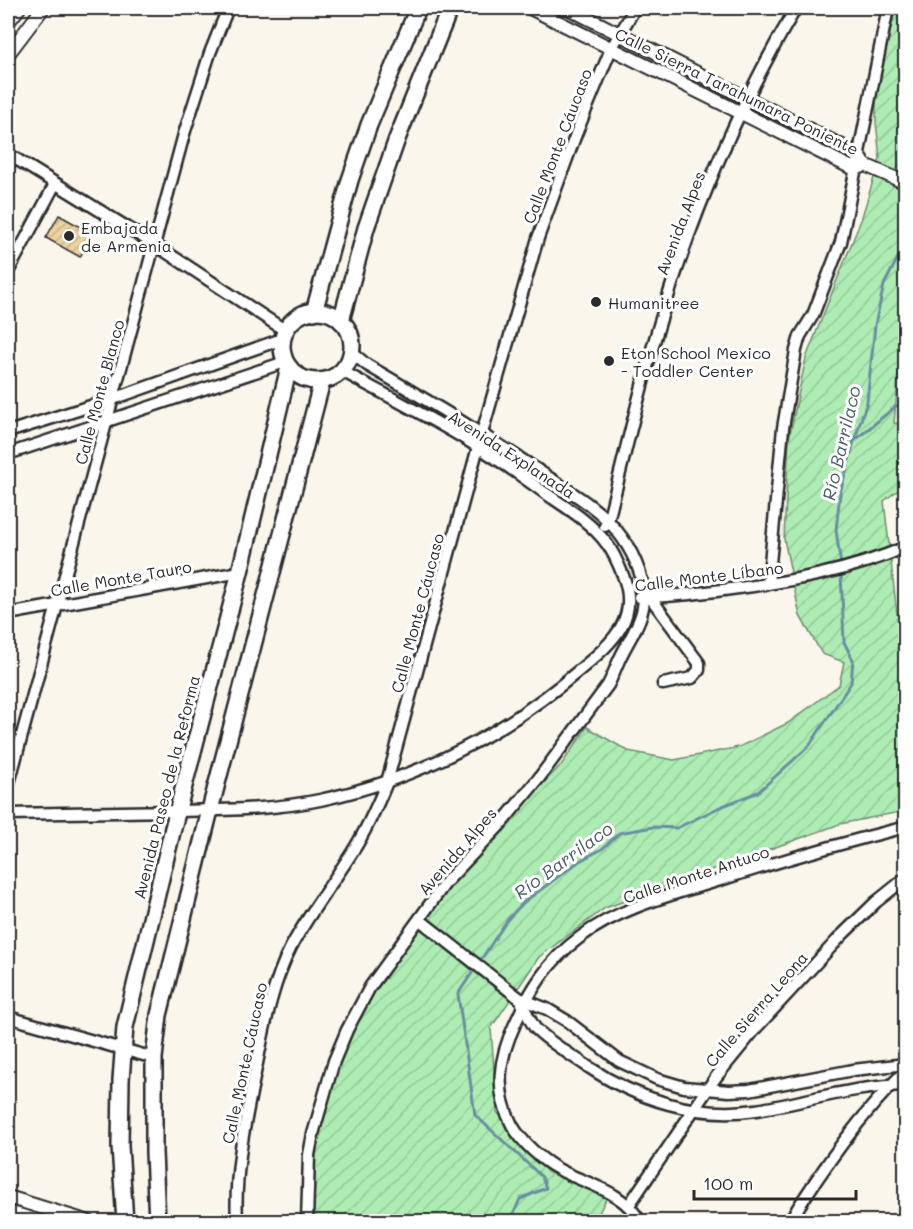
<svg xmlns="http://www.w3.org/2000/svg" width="913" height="1229" viewBox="0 0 913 1229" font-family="Mali,sans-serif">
  <defs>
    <pattern id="garden-furrows" width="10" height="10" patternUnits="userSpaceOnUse" patternTransform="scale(1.5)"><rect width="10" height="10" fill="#adecb3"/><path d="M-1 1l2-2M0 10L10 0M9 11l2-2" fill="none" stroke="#95cb9a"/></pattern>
    <pattern id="building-hatch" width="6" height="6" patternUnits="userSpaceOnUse" patternTransform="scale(1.5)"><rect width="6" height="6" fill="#ecd2a1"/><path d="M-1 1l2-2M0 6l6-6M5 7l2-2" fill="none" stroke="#cbb48b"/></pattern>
  </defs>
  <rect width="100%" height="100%" fill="#fbf6ec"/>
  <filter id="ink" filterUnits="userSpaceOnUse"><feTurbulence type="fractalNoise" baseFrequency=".0167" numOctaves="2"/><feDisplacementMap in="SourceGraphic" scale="12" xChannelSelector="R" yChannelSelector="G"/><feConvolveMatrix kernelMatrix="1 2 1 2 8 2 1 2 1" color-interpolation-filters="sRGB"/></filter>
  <g filter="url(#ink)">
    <polygon fill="url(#garden-furrows)" stroke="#6c8c6f" stroke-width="1.5" points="896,8 905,8 906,346 900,359 894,423 905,424 906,484 884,501 897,614 905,613 905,811 840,824 605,908 539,957 491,1028 497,1112 547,1172 607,1197 595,1221 313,1222 316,1151 337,1063 374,988 451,886 522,805 562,764 587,727 628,751 674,760 739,747 788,723 839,685 844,662 822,654 800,616 784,539 789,438 806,358 861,220 880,158 876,122 876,90"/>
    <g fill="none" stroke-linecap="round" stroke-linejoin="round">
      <g stroke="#688ea2" stroke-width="3">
        <polyline points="854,441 896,406 906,405"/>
        <polyline points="841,566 836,530 840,493 854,441 867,402 875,325 884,285 906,242"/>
        <polyline points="510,1222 520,1199 546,1188 542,1177 475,1115 458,994 508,919 524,902 578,862 602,849 619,833 653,827 677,828 718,808 758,792 809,746 851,683 853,660 844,642 841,572"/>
      </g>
    </g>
    <polygon fill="url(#building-hatch)" stroke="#2b2b2b" stroke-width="1.5" points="59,215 93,234 80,257 46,238"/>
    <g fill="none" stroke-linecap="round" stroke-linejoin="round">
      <defs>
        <g id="minor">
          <polyline points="8,154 154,244 286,331"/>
          <polyline points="8,272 55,184"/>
          <polyline points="8,432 113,399 282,339"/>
          <polyline points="8,454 285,362"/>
          <path d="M605 526 608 521C625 454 640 387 660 322 693 213 738 106 796 8"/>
          <polyline points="768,584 783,428 796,350 800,336 813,315 841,242 888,8"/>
          <path d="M639 597C669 597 701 593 731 589 790 582 850 571 906 547"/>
          <polyline points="650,597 699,663 699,670 692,678 663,684"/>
          <polyline points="8,614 240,572"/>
          <polyline points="8,787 184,134 210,53 228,8"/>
          <path d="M8 814C63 813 119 812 175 811 223 810 272 810 320 800 419 779 506 733 582 668 614 641 641 617 622 573 618 563 614 553 607 544 591 522 567 508 545 493 523 477 501 461 478 447 434 419 387 396 342 371"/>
          <polyline points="420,920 519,998 547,1009 567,1021 619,1061 657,1079 684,1087 729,1091 749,1090 853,1070 906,1064"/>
          <path d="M522 1004C526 1011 530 1021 535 1028 550 1043 570 1054 587 1066 636 1099 697 1119 756 1110 806 1102 854 1086 906 1085"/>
          <polyline points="8,1017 154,1058"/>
          <polyline points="629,1205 716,1077 756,1028 842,935 876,902 906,878"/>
          <path d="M237 1222C234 1171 245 1123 255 1073 264 1030 271 986 291 947 309 913 333 883 353 851 367 829 377 806 387 782L478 447 538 238 576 134 611 49 635 8"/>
          <path d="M307 1222 309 1155 313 1134 334 1061 347 1030 370 987 446 882 500 825 539 778 608 685C613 676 616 666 621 656 630 637 644 620 644 597 644 575 631 548 617 531 598 507 570 492 545 475 487 436 427 400 367 365L351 352"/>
          <path d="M640 1222C625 1191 585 1184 558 1169 540 1159 522 1142 512 1125 494 1090 499 1058 515 1024 530 990 548 961 579 938 618 908 671 895 717 881 779 861 842 843 906 827"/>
          <path d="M789 1222C823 1168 860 1115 906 1070"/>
        </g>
        <g id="tertiary">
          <polyline points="530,8 848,166 856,169 865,165"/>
          <polyline points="568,8 858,154 865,165 906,183"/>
          <polyline points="8,22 19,8"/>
          <polyline points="8,54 43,8"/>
          <polyline points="8,1197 89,1222"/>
          <polyline points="8,1212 43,1222"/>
        </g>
        <g id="secondary">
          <circle cx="317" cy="346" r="35"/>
          <polyline points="314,312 350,180 369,125 418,8"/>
          <polyline points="341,321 366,228 397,139 450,8"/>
          <polyline points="125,1222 120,1146 121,1080 125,1027 173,828 240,572 289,367"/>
          <polyline points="157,1222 154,1152 154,1058 159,1015 210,810 322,381"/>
        </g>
      </defs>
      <use href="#minor" stroke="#2b2b2b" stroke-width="15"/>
      <use href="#tertiary" stroke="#2b2b2b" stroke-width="16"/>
      <use href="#secondary" stroke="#2b2b2b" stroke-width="20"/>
      <use href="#minor" stroke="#fff" stroke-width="10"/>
      <use href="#tertiary" stroke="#fff" stroke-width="12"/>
      <use href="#secondary" stroke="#fff" stroke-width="15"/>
    </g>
  </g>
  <g fill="#2b2b2b" stroke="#fff" stroke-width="2">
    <circle cx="69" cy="236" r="6"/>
    <circle cx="596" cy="302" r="6"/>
    <circle cx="609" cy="361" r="6"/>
  </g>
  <g text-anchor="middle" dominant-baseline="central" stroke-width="6" stroke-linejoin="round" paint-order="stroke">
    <g font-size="16" fill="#2b2b2b" stroke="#fff">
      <text transform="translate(737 91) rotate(26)">Calle Sierra Tarahumara Poniente</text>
      <text transform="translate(557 146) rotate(-69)">Calle Monte Cáucaso</text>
      <text transform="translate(680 223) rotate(-69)">Avenida Alpes</text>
      <text transform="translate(99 392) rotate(-75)">Calle Monte Blanco</text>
      <text transform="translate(512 454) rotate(33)">Avenida Explanada</text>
      <text transform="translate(709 576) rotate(-7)">Calle Monte Líbano</text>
      <text transform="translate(121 578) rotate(-10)">Calle Monte Tauro</text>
      <text transform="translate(417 613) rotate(-75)">Calle Monte Cáucaso</text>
      <text transform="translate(166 787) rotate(-76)">Avenida Paseo de la Reforma</text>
      <text transform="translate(457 851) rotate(-49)">Avenida Alpes</text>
      <text transform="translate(696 874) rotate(-18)">Calle Monte Antuco</text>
      <text transform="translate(756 1009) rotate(-49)">Calle Sierra Leona</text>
      <text transform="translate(244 1063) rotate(-78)">Calle Monte Cáucaso</text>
    </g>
    <g font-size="16" fill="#2b2b2b" stroke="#fff" text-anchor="start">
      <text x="81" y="227">Embajada<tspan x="81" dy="18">de Armenia</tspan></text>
      <text x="608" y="302">Humanitree</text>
      <text x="621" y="352">Eton School Mexico<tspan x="621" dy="18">- Toddler Center</tspan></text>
    </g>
    <g font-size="18" font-style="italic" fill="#4a5d67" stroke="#fff">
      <text transform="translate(841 443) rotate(-77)">Río Barrilaco</text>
      <text transform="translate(563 860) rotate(-36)">Río Barrilaco</text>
    </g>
  </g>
  <rect width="913" height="1229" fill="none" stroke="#fff" stroke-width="30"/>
  <rect x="15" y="15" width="883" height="1199" fill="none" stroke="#2b2b2b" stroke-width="2" filter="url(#ink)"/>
  <path d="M694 1190v9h162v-9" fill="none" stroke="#2b2b2b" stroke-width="3"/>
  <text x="703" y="1190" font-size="18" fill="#2b2b2b" stroke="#ffffff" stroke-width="4.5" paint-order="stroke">100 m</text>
</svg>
